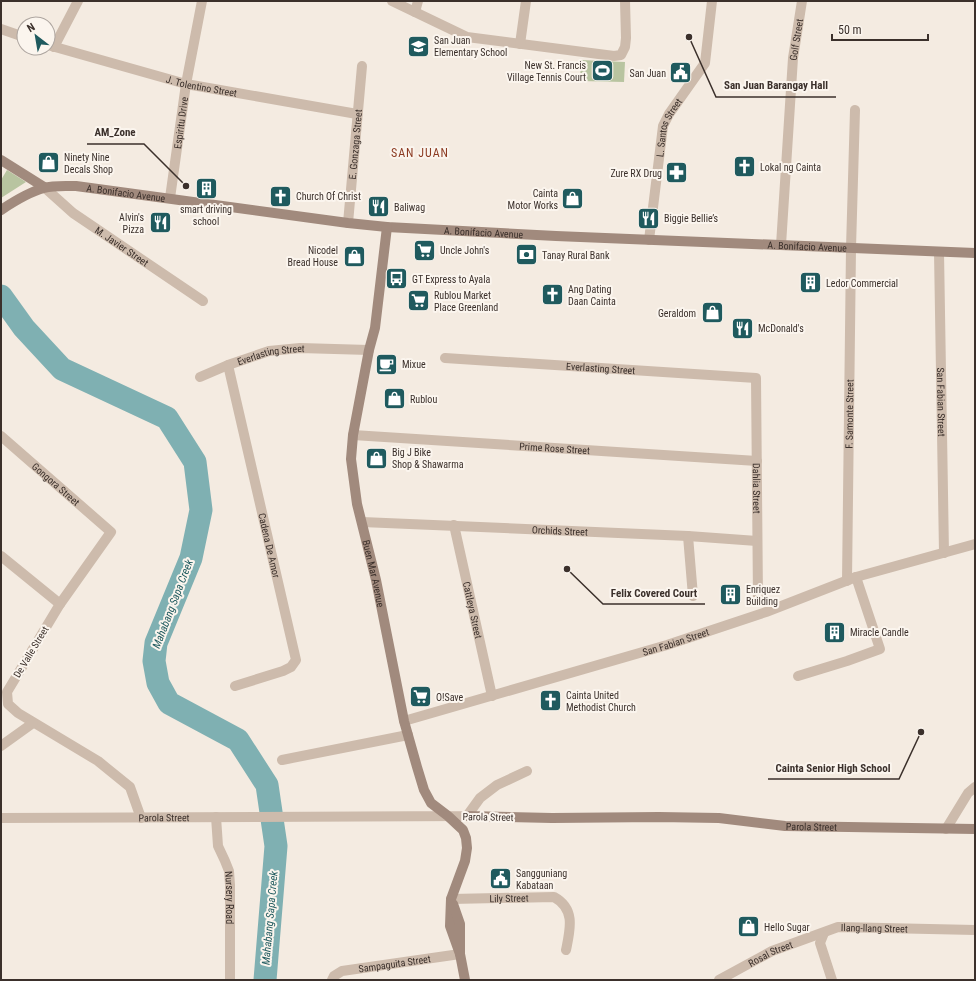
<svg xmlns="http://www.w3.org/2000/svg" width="976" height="981" viewBox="0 0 976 981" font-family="'Roboto Condensed',sans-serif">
  <rect width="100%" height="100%" fill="#f4ebe1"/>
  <g fill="#b8c4a0">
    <polygon points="581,60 625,62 624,82 580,81"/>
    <polygon points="7,170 26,182 1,198 1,180"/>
  </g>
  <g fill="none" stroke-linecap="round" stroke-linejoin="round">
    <polyline stroke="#7fb0b2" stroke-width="23" points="1,296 24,328 62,369 167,418 195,462 201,510 191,558 156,643 154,661 158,683 169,703 238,740 267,785 276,846 265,980"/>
    <g stroke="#cdbbac" stroke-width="10">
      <polyline points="392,1 467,37 614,56 621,55 625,47 626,38 625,1"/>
      <polyline points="415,12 418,1"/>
      <polyline points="1,29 24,37"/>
      <polyline points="520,44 526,1"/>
      <path id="s1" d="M48 45 186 84 357 114"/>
      <polyline points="54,47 78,1"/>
      <path id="s2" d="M44 187 73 213 203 301"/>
      <path id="s3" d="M170 198 186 84 202 1"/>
      <path id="s4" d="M348 223 362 66"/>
      <path id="s5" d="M649 240 663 126 669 114 705 63 712 1"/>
      <path id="s6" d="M781 245 793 58 802 1"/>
      <path id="s7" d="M939 252 944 553"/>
      <path id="s8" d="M445 358 756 378 758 599"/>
      <path id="s9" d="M228 365 296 660 291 667 283 671 235 686"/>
      <path id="s10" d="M200 377 228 365 269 351 300 348 369 350"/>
      <path id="s11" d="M353 435 757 461"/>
      <path id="s12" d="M1 436 111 532 60 604 7 692 8 704 18 713 98 761 130 787 141 818"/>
      <path id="s13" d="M362 522 688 536 757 541"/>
      <path id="s14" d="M454 525 492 696"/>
      <polyline points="688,536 693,596"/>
      <polyline points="1,556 60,604"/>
      <path id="s15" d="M847 581 851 248 855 110"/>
      <polyline points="798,676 847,661 880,649 856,577"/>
      <path id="s16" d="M404 721 667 645 766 612 856 577 975 544"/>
      <polyline points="1,746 33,723"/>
      <polyline points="282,760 408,735"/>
      <path id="s17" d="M216 817 218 846 225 861 229 871 230 885V980"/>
      <path id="s18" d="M1 818 467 816 480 798 497 785 527 771"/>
      <polyline points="946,829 968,793 975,787"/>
      <path id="s19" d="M451 899 554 897C576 909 570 930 566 950"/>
      <polyline points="824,933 820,943 832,980"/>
      <path id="s20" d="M332 980 334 976 342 971 460 954"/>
      <path id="s21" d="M719 980 772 951 838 927 975 930"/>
    </g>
    <g stroke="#a18a7d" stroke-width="10">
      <polyline points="1,160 44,187"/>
      <path id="s22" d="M1 210C13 202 29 192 44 188 54 185 66 186 76 186L348 223 387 227 556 236 975 253"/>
      <path id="s23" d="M387 227 375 328 369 350 353 435 351 459 357 504 376 580 404 721 417 767 424 790 431 803 448 816 463 830 466 838 467 848 465 861 451 899 450 926 460 954"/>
      <path id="s24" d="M467 816 552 818 659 817 719 818 785 826 975 829"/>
      <polyline points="453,904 460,924 460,954 465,980"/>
    </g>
  </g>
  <defs>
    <symbol id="school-square" viewBox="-11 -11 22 22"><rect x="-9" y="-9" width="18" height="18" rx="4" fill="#1f5a5e" stroke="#fbf5ee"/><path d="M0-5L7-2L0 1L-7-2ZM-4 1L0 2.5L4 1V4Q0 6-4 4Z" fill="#fff"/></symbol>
    <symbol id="stadium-square" viewBox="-11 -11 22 22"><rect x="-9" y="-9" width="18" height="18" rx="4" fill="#1f5a5e" stroke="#fbf5ee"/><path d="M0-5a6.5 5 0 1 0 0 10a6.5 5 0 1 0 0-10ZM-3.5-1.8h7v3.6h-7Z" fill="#fff"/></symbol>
    <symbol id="civic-square" viewBox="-11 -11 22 22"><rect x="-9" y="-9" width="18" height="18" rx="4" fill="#1f5a5e" stroke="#fbf5ee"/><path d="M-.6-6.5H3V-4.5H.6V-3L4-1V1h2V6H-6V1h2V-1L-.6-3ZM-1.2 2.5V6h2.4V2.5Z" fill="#fff"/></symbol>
    <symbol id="shop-square" viewBox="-11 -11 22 22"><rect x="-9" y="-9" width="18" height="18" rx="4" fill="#1f5a5e" stroke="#fbf5ee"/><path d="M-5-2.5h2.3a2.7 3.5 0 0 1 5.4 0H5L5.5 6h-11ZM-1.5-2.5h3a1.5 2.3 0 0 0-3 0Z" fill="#fff"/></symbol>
    <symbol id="church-square" viewBox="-11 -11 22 22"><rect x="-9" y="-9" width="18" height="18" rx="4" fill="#1f5a5e" stroke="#fbf5ee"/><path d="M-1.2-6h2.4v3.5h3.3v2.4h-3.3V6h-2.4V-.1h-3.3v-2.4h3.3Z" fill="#fff"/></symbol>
    <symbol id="pharmacy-square" viewBox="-11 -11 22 22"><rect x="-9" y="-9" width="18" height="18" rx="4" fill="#1f5a5e" stroke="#fbf5ee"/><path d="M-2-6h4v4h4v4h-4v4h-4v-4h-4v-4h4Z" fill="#fff"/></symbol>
    <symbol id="building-square" viewBox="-11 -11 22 22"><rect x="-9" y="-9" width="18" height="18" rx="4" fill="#1f5a5e" stroke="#fbf5ee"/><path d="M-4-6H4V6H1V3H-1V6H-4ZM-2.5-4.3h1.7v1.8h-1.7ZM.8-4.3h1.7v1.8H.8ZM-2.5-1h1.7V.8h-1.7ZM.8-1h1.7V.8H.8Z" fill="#fff"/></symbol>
    <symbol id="restaurant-square" viewBox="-11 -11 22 22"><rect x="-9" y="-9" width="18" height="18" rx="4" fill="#1f5a5e" stroke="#fbf5ee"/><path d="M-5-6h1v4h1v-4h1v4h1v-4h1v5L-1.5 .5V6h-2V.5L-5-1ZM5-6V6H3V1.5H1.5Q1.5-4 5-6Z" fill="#fff"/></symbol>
    <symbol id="supermarket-square" viewBox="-11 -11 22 22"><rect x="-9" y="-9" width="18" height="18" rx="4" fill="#1f5a5e" stroke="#fbf5ee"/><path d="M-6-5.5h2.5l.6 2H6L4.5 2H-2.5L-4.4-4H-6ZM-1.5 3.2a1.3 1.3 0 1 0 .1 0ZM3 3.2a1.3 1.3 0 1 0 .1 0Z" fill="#fff"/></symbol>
    <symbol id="bank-square" viewBox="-11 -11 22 22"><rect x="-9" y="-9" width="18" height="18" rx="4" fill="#1f5a5e" stroke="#fbf5ee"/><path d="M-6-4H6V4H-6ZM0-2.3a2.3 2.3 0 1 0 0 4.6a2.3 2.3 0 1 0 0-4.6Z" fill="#fff"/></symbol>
    <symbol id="bus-square" viewBox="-11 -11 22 22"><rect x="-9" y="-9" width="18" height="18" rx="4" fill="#1f5a5e" stroke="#fbf5ee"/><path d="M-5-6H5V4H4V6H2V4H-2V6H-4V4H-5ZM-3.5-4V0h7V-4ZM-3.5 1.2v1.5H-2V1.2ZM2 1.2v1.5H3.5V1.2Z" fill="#fff"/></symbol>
    <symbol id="cafe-square" viewBox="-11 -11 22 22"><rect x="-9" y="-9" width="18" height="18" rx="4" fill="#1f5a5e" stroke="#fbf5ee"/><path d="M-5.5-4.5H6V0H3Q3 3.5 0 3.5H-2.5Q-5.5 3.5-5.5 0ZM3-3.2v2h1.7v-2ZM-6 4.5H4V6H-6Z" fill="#fff"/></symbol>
  </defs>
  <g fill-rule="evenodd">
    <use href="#school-square" x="406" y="34" width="25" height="25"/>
    <use href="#stadium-square" x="590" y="58" width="25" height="25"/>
    <use href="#civic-square" x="668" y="60" width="25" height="25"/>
    <use href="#shop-square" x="36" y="150" width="25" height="25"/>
    <use href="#church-square" x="732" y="154" width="25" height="25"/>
    <use href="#pharmacy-square" x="664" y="160" width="25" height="25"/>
    <use href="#building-square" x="194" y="176" width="25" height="25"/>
    <use href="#church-square" x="268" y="184" width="25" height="25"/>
    <use href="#shop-square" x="560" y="186" width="25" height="25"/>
    <use href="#restaurant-square" x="366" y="194" width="25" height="25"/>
    <use href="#restaurant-square" x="636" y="206" width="25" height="25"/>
    <use href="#restaurant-square" x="148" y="210" width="25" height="25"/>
    <use href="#supermarket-square" x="412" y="238" width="25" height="25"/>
    <use href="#bank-square" x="514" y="242" width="25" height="25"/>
    <use href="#shop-square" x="342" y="244" width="25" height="25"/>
    <use href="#bus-square" x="384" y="266" width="25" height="25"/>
    <use href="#building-square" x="798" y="270" width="25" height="25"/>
    <use href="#church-square" x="540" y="282" width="25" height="25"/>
    <use href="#supermarket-square" x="406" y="288" width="25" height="25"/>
    <use href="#shop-square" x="700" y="300" width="25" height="25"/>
    <use href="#restaurant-square" x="730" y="316" width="25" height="25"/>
    <use href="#cafe-square" x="374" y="352" width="25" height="25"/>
    <use href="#shop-square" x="382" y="386" width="25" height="25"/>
    <use href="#shop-square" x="364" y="446" width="25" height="25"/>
    <use href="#building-square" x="718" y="582" width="25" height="25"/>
    <use href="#building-square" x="822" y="620" width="25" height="25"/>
    <use href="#supermarket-square" x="408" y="684" width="25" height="25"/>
    <use href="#church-square" x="538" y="688" width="25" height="25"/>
    <use href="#civic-square" x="488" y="866" width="25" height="25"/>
    <use href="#shop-square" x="736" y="914" width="25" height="25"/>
  </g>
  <g text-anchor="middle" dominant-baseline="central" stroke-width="4" stroke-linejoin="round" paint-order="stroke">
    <g font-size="10" fill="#3b302b" stroke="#fbf5ee">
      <text stroke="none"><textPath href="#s6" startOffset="206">Golf Street</textPath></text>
      <text stroke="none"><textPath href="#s1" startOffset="159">J. Tolentino Street</textPath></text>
      <text stroke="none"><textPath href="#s3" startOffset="76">Espiritu Drive</textPath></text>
      <text stroke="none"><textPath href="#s5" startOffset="115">L. Santos Street</textPath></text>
      <text stroke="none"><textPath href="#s4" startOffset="79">E. Gonzaga Street</textPath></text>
      <text stroke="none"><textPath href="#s22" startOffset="131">A. Bonifacio Avenue</textPath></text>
      <text stroke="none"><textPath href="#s22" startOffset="491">A. Bonifacio Avenue</textPath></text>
      <text stroke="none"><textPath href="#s2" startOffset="98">M. Javier Street</textPath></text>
      <text stroke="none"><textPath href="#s22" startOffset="815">A. Bonifacio Avenue</textPath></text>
      <text stroke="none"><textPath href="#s10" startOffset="75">Everlasting Street</textPath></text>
      <text stroke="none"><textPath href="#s8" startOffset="156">Everlasting Street</textPath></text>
      <text stroke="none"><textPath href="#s7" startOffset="150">San Fabian Street</textPath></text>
      <text stroke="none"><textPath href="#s15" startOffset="167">F. Samonte Street</textPath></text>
      <text stroke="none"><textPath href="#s11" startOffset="202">Prime Rose Street</textPath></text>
      <text stroke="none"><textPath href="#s12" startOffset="73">Gongora Street</textPath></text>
      <text stroke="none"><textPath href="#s8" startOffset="422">Dahlia Street</textPath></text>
      <text stroke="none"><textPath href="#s13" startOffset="198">Orchids Street</textPath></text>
      <text stroke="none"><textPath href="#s9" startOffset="185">Cadena De Amor</textPath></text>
      <text stroke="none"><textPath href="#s23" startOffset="352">Buen Mar Avenue</textPath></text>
      <text stroke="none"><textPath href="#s14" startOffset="87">Cattleya Street</textPath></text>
      <text stroke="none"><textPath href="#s16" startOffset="283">San Fabian Street</textPath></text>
      <text transform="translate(31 652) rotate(-59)">De Valle Street</text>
      <text transform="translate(488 817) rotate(1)">Parola Street</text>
      <text stroke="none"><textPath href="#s18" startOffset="163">Parola Street</textPath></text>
      <text stroke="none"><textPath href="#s24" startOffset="345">Parola Street</textPath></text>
      <text stroke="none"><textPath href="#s17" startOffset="83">Nursery Road</textPath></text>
      <text stroke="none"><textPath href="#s19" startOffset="58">Lily Street</textPath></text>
      <text stroke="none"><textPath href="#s21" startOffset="167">Ilang-llang Street</textPath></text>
      <text stroke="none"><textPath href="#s21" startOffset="58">Rosal Street</textPath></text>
      <text stroke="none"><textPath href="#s20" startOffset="67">Sampaguita Street</textPath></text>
    </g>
    <g font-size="10" fill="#3b302b" stroke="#fbf5ee" text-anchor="start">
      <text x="434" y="40">San Juan<tspan x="434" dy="12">Elementary School</tspan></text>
      <text x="586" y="65" text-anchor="end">New St. Francis<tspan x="586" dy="12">Village Tennis Court</tspan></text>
      <text x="666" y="73" text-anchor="end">San Juan</text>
      <text x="64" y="157">Ninety Nine<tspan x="64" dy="12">Decals Shop</tspan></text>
      <text x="760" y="167">Lokal ng Cainta</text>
      <text x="662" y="173" text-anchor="end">Zure RX Drug</text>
      <text x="558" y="193" text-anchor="end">Cainta<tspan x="558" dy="12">Motor Works</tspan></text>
      <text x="296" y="196">Church Of Christ</text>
      <text x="394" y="207">Baliwag</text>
      <text x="206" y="209" text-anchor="middle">smart driving<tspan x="206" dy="12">school</tspan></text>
      <text x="144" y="217" text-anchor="end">Alvin's<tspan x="144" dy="12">Pizza</tspan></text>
      <text x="664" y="218">Biggie Bellie’s</text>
      <text x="338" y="250" text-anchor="end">Nicodel<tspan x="338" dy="12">Bread House</tspan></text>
      <text x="440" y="250">Uncle John's</text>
      <text x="542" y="255">Tanay Rural Bank</text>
      <text x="412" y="279">GT Express to Ayala</text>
      <text x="826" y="283">Ledor Commercial</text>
      <text x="568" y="289">Ang Dating<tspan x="568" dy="12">Daan Cainta</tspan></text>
      <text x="434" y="295">Rublou Market<tspan x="434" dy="12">Place Greenland</tspan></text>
      <text x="696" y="313" text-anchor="end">Geraldom</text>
      <text x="758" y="328">McDonald's</text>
      <text x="402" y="364">Mixue</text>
      <text x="410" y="399">Rublou</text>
      <text x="392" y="452">Big J Bike<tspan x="392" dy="12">Shop &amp; Shawarma</tspan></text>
      <text x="746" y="589">Enriquez<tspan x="746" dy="12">Building</tspan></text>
      <text x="850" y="632">Miracle Candle</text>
      <text x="566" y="695">Cainta United<tspan x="566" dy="12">Methodist Church</tspan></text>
      <text x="436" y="697">O!Save</text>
      <text x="516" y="873">Sangguniang<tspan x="516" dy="12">Kabataan</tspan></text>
      <text x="764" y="927">Hello Sugar</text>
    </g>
    <g font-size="11" font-style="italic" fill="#1f5a5e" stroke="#fbf5ee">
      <text transform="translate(173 604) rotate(-69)">Mahabang Sapa Creek</text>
      <text transform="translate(270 918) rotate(-85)">Mahabang Sapa Creek</text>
    </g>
    <g font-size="12" letter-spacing="1" fill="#8c3b22" stroke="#fbf5ee">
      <text x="420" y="153">SAN JUAN</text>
    </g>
  </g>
  <path fill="none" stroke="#3b302b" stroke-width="1.5" d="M689 37L716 97H836M186 186L144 144H87M567 569L603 604H705M921 732L899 779H768"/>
  <g fill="#3b302b" stroke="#fbf5ee" stroke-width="1.5">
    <circle cx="689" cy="37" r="4"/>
    <circle cx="186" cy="186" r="4"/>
    <circle cx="567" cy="569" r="4"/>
    <circle cx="921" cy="732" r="4"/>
  </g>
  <g font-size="11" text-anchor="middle" font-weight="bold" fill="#3b302b" stroke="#fbf5ee" stroke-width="4" stroke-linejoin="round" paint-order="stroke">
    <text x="776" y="89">San Juan Barangay Hall</text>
    <text x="115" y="136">AM_Zone</text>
    <text x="654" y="597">Felix Covered Court</text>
    <text x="833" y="772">Cainta Senior High School</text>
  </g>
  <rect width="976" height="981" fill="none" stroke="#3b302b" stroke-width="4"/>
  <g transform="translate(36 36) rotate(329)"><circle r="19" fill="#fbf5ee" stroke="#aea6a0"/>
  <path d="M0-3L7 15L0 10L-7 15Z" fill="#1f5a5e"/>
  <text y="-6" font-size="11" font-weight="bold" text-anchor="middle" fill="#3b302b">N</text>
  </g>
  <path d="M832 34v6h96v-6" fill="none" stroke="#3b302b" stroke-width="2"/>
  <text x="838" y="34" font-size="12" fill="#3b302b" stroke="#fbf5ee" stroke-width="3" paint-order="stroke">50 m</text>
</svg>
